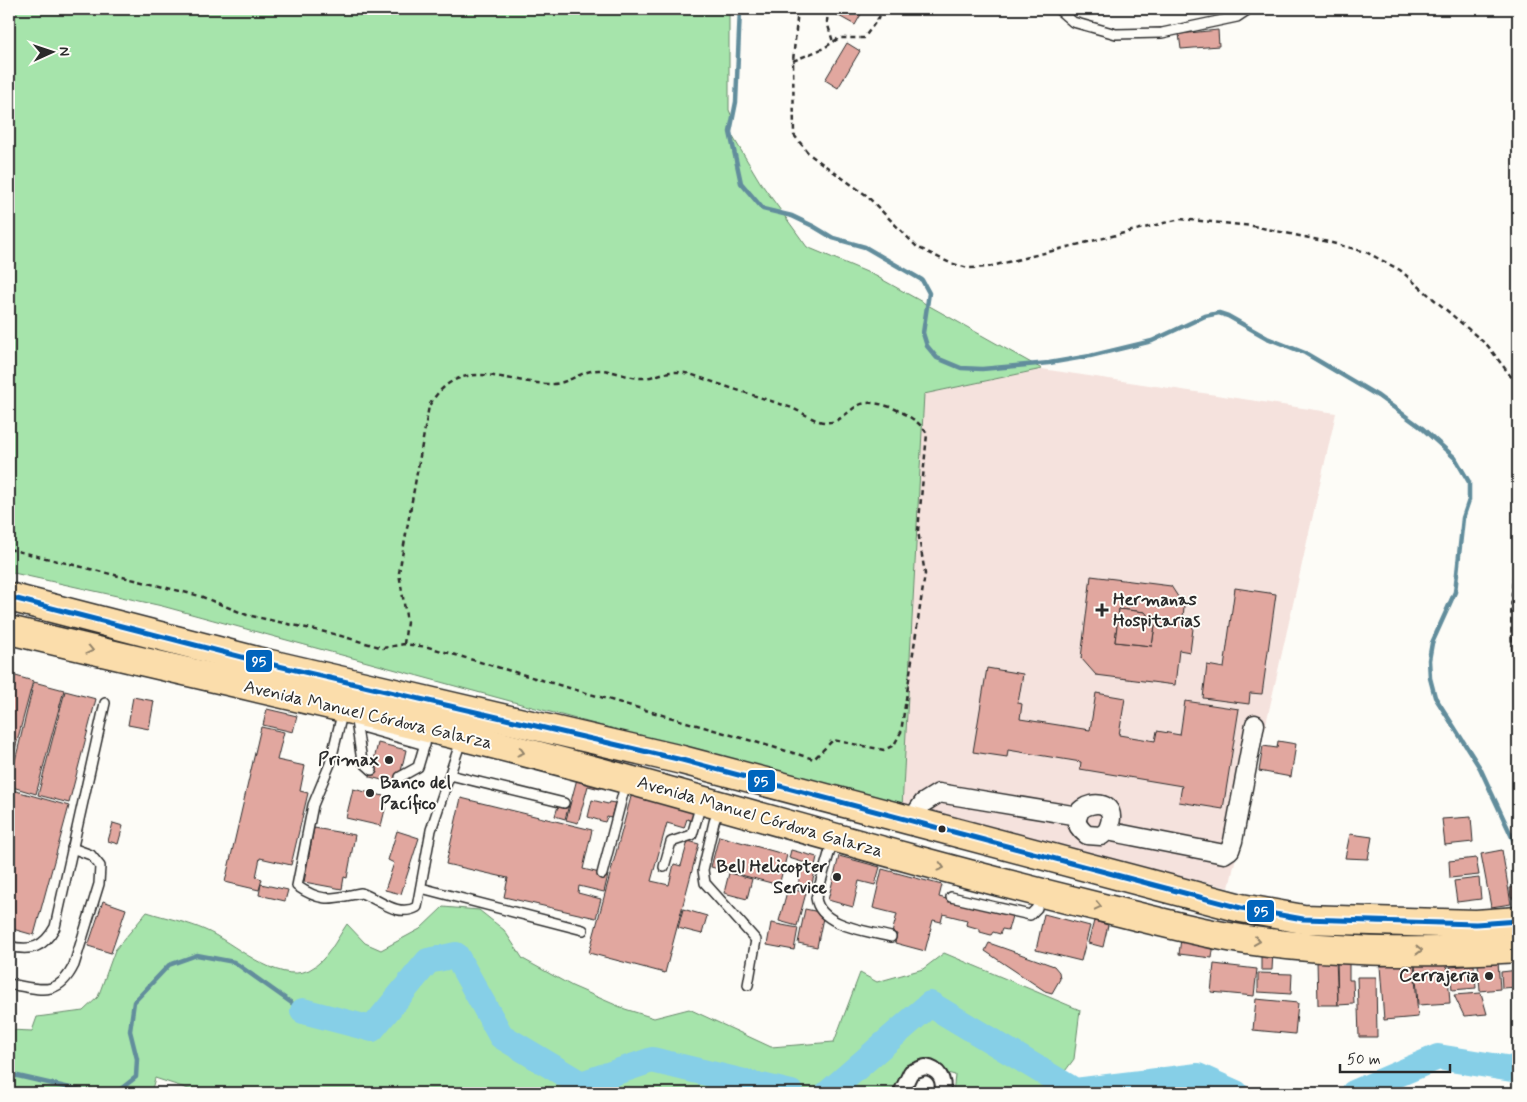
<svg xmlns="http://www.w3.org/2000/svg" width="1527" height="1102" viewBox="0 0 1527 1102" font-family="Mynerve,sans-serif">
  <rect width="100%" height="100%" fill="#fdfcf7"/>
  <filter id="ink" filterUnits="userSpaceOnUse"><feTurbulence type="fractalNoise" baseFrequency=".02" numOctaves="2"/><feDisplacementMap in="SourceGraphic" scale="10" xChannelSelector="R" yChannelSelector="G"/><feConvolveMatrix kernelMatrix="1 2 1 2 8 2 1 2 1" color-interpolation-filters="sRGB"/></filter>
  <g filter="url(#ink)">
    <polygon fill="#f5e2dd" points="1042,369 1336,413 1229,888 902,808 924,394"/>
    <g fill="#a6e4ab" stroke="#68886b">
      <polygon points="9,9 729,9 729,110 732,117 730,132 760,182 807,247 874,275 1042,369 924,394 902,808 162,606 9,572"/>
      <path d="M443 907 479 910 504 930 523 959 572 986 625 1009 654 1018 689 1009 771 1047 834 1042 860 973 877 982 923 969 944 953 1080 1010 1074 1059 1049 1093H953L955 1075C923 1066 910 1072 887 1093H201L155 1078 151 1093H9V1030L32 1031 37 1017 83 1011 98 997 115 950 147 912C166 918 187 922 205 930 232 941 277 985 309 970 327 961 336 940 347 924L365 943 381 950 420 929Z"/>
    </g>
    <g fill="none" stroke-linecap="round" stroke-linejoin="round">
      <g stroke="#628d9c" stroke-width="4.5">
        <polyline points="740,9 736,102 730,132 741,183 763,209 792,216 813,226 833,238 865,247 922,280 929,293 923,333 927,346 937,358 961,368 982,369 1049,363 1090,356 1152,341 1205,316 1219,313 1228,316 1267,338 1305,353 1378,396 1422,428 1455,458 1469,482 1469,500 1463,518 1455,592 1432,643 1429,660 1430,678 1435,697 1480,768 1518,850"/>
        <polyline points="9,1074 92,1093"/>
        <polyline points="105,1093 117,1092 136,1077 137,1059 130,1031 134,1002 169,965 197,955 234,962 303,1011"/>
      </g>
      <g stroke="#86cfe7" stroke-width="26">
        <polyline points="303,1011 372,1029 428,961 456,955 501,1036 581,1084 652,1060 791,1093"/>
        <polyline points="828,1093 930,1004 1075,1091 1198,1076 1236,1093"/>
        <polyline points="1354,1093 1438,1057 1518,1070"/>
      </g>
    </g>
    <g fill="#e1a79f" stroke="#2b2b2b" fill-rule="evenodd">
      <polygon points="840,9 864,9 855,25 837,15"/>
      <polygon points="1103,9 1127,9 1127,10 1103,12"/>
      <polygon points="1127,9 1142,9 1137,12"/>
      <polygon points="1218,30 1219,46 1181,49 1179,34"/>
      <polygon points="847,43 860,51 838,88 825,80"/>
      <path d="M1091 576 1171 586 1184 606 1183 620 1194 621 1190 652 1179 650 1175 685 1096 675 1081 658ZM1119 609 1145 612 1155 625 1152 646 1115 642Z"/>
      <polygon points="1235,588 1276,594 1262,694 1250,693 1249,704 1203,698 1207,665 1224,668"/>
      <polygon points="1119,609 1145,612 1155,625 1152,646 1115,642"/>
      <polygon points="987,668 1023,674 1018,703 1022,704 1020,719 1090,730 1096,693 1125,698 1119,735 1155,741 1157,731 1180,735 1185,701 1239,709 1223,809 1179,802 1182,786 1080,769 1081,762 1008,750 1007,757 973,752"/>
      <polygon points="9,674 33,681 9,772"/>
      <polygon points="34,682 64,690 36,794 9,786"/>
      <polygon points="65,691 96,699 69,803 38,795"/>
      <polygon points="133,697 154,701 149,729 128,725"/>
      <polygon points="267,709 297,716 293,732 263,725"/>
      <polygon points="261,727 284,732 277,760 305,766 300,791 308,793 291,865 260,858 256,877 262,879 259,890 225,882"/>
      <polygon points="1278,741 1296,744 1291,777 1259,771 1263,746 1277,748"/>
      <polygon points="378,743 406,750 398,784 370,777"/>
      <polygon points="578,775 602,782 600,789 588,786 578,823 566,820"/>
      <polygon points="9,789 69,806 34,935 9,928"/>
      <polygon points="353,789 388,797 381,826 346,818"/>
      <polygon points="632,793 695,810 692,821 687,819 684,828 667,823 651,881 669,885 674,864 681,866 688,841 699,844 665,973 589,953"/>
      <polygon points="461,798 592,830 583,869 608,875 604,892 579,886 578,893 601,899 596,918 504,897 508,878 446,864"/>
      <polygon points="592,800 608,804 609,802 615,803 611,818 607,817 605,822 588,817"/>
      <polygon points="559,803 569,805 565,819 555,816"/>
      <polygon points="1471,817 1473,842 1445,845 1442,819"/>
      <polygon points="113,823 123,826 118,844 108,841"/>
      <polygon points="314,828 355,835 347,878 344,877 342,889 304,882"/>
      <polygon points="397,831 419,838 401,894 385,890 394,863 388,860"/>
      <polygon points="1350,834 1372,837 1368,859 1345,858"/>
      <polygon points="719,836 787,855 779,885 711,867"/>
      <polygon points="791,850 817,857 815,866 789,858"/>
      <polygon points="1502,850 1511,904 1491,907 1481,854"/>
      <polygon points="839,856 880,867 875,885 859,881 853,907 828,900"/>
      <polygon points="1476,858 1479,875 1450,878 1449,861"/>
      <polygon points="803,865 816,868 810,891 797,888"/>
      <polygon points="882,869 942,885 939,897 1012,916 1008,930 1002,929 1000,934 993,932 991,935 980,932 980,929 966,925 967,920 943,914 941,922 933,920 925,951 895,943 897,934 892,933 897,914 873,908"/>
      <polygon points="729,873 752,879 747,899 724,893"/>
      <polygon points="1479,878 1481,899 1457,902 1454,881"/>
      <polygon points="261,884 288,890 285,901 259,895"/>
      <polygon points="1518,887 1518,898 1511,898 1510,888"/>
      <polygon points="788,888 806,893 797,926 779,921"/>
      <polygon points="103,901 126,909 111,953 88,946"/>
      <polygon points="683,909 707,916 702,934 678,928"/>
      <polygon points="805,909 824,913 817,947 798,943"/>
      <polygon points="1044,914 1090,926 1081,961 1036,950"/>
      <polygon points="1094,921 1108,925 1103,947 1088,943"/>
      <polygon points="771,923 798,928 794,950 767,945"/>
      <polygon points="1181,939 1214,943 1212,958 1179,954"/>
      <polygon points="989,943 1054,966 1059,972 1060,979 1052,993 1045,991 985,951"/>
      <polygon points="1261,951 1273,952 1272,970 1261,970"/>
      <polygon points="1317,960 1336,960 1338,1005 1318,1005"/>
      <polygon points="1337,960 1349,960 1349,980 1353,980 1354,1004 1338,1005"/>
      <polygon points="1447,961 1450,1003 1418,1005 1415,963"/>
      <polygon points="1498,962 1500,989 1480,991 1478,963"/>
      <polygon points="1214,964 1257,969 1254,996 1211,992"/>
      <polygon points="1414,964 1418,1017 1384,1020 1380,966"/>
      <polygon points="1474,965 1476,988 1452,990 1450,967"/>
      <polygon points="1518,970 1518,987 1502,988 1501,972"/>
      <polygon points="1258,973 1292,974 1291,994 1258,992"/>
      <polygon points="1357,977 1376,977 1377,1037 1359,1037"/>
      <polygon points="1481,993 1487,1014 1464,1016 1454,995"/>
      <polygon points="1256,999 1298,1003 1295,1034 1253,1030"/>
    </g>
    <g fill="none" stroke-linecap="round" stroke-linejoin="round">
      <defs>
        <g id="service">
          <polyline points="1058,9 1073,22 1116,34 1162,33 1237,17 1249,9"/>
          <path d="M343 710 330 764 313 805 297 886C324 904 332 898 361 893 379 899 397 918 417 907L431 830 462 738"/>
          <polyline points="356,721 362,761 372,770"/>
          <polyline points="358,726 425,745"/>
          <polyline points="450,775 564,803"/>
          <polyline points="400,777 418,767 426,740"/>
          <polyline points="719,809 714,822 703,870 705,883 756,940 748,985"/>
          <path d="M833 840 816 898C820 927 869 931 891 937"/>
          <polyline points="664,867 671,842 692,835 701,804"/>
          <polyline points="602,874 626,782"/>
          <polyline points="421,888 583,930"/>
          <polyline points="951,897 1030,915 1037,908 1038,895"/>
          <path d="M9 946C31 952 44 947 55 927L105 703"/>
          <path d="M9 984C40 989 58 998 74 965L99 884 100 866 91 855 72 848"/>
        </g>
        <path id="pedestrian" d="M901 1093 911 1072 925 1067C939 1069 945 1080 942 1093"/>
        <g id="minor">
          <polyline points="910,822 923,803 939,793 1078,816"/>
          <path d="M1107 831C1129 786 1049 805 1087 835L1101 836 1107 831 1224 854 1230 850 1233 841 1255 724"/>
        </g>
        <g id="primary">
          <polyline points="9,597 257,661 682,760 1241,908 1303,919 1476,924 1518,921"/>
          <path d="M9 630C216 680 424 723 629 780 784 823 938 868 1095 906 1137 916 1180 928 1223 936 1314 953 1426 954 1518 948"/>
        </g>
      </defs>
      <use href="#service" stroke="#2b2b2b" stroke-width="12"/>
      <use href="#pedestrian" stroke="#2b2b2b" stroke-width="18"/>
      <use href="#minor" stroke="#2b2b2b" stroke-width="21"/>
      <use href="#primary" stroke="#2b2b2b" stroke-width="31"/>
      <g stroke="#2b2b2b" stroke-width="2.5" stroke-dasharray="5 4" stroke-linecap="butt">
        <polyline points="798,9 793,61 794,135 809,154 866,195 917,247 950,263 968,268 988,267 1180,219 1253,226 1328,242 1366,252 1400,270 1488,346 1518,386"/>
        <polyline points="828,9 827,22 833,42"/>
        <polyline points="793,61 824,48 839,38 864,38 885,9"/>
        <path d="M1518 538C1510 588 1508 643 1518 693"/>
        <path d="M9 549 200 596 247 615 334 634 383 648 404 644 428 647 814 759 833 740 884 750 894 745 901 732 925 574 918 531 927 434C919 417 877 396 859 405 846 411 839 427 819 421 810 418 801 412 792 408 766 399 739 391 713 382 700 378 686 371 673 372 662 372 651 379 639 378 626 377 612 370 599 370 582 370 568 384 552 384 506 384 459 353 429 406L399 573 407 622 404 644"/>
      </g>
      <use href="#service" stroke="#fdfcf7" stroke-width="9"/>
      <use href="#pedestrian" stroke="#fdfcf7" stroke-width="14"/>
      <use href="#minor" stroke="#fdfcf7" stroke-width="18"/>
      <use href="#primary" stroke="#fbddab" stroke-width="28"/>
      <defs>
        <polyline id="bus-1" points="9,597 257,661 682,760 1241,908 1303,919 1476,924 1518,921"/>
      </defs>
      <use href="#bus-1" stroke="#fdfcf7" stroke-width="9"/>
      <use href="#bus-1" stroke="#0065bd" stroke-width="5"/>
    </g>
    <defs><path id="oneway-chevron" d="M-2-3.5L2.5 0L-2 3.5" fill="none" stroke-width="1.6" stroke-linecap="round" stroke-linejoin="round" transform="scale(1.25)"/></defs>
    <g stroke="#93846b">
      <use href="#oneway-chevron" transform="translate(90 650) rotate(13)"/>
      <use href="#oneway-chevron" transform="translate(521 752) rotate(15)"/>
      <use href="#oneway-chevron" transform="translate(941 867) rotate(15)"/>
      <use href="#oneway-chevron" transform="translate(1098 906) rotate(13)"/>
      <use href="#oneway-chevron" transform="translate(1257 941) rotate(8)"/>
      <use href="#oneway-chevron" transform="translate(1419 950)"/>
    </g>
  </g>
  <g fill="#2b2b2b" stroke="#fdfcf7" stroke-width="2">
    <path d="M1099.5 602.5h5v5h5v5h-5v5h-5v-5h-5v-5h5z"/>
    <circle cx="389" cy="760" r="5"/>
    <circle cx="370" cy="793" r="5"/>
    <circle cx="942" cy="829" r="4.5"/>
    <circle cx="837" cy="877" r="5"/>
    <circle cx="1489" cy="976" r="5"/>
  </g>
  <g text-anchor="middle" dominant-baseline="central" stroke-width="4" stroke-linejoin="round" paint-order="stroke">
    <g font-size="18" font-weight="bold" fill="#2b2b2b" stroke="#fdfcf7" text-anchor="end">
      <text x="1113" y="600" text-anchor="start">Hermanas<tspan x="1113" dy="21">Hospitarias</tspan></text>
      <text x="379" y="760">Primax</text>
      <text x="380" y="783" text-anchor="start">Banco del<tspan x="380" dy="21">Pacífico</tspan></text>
      <text x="827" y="867">Bell Helicopter<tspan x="827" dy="21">Service</tspan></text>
      <text x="1479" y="976">Cerrajeria</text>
    </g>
    <g font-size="18" fill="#2b2b2b" stroke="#fdfcf7">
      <text transform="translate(368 715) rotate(13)">Avenida Manuel Córdova Galarza</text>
      <text transform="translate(760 817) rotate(16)">Avenida Manuel Córdova Galarza</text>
    </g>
  </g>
  <g stroke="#fdfcf7" stroke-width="2">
    <rect x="245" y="649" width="28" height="24" rx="5" fill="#0065bd"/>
    <rect x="747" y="769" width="29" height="24" rx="5" fill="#0065bd"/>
    <rect x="1246" y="899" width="29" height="24" rx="5" fill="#0065bd"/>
  </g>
  <g font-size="14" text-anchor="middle" font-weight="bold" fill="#fff">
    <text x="259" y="666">95</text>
    <text x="761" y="786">95</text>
    <text x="1261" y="916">95</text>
  </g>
  <rect width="1527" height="1102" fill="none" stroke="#fdfcf7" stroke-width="30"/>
  <rect x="15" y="15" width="1497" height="1072" fill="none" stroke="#2b2b2b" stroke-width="2" filter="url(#ink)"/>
  <g transform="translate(52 52) rotate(87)" stroke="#fdfcf7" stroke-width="4" paint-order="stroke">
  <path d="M0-4L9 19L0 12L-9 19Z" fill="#2b2b2b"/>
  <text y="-8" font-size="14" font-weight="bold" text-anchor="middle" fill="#2b2b2b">N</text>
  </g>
  <path d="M1340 1064v8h110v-8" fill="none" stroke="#2b2b2b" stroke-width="2.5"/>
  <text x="1347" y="1064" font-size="15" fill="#2b2b2b" stroke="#fdfcf7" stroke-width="4" paint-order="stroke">50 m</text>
</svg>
